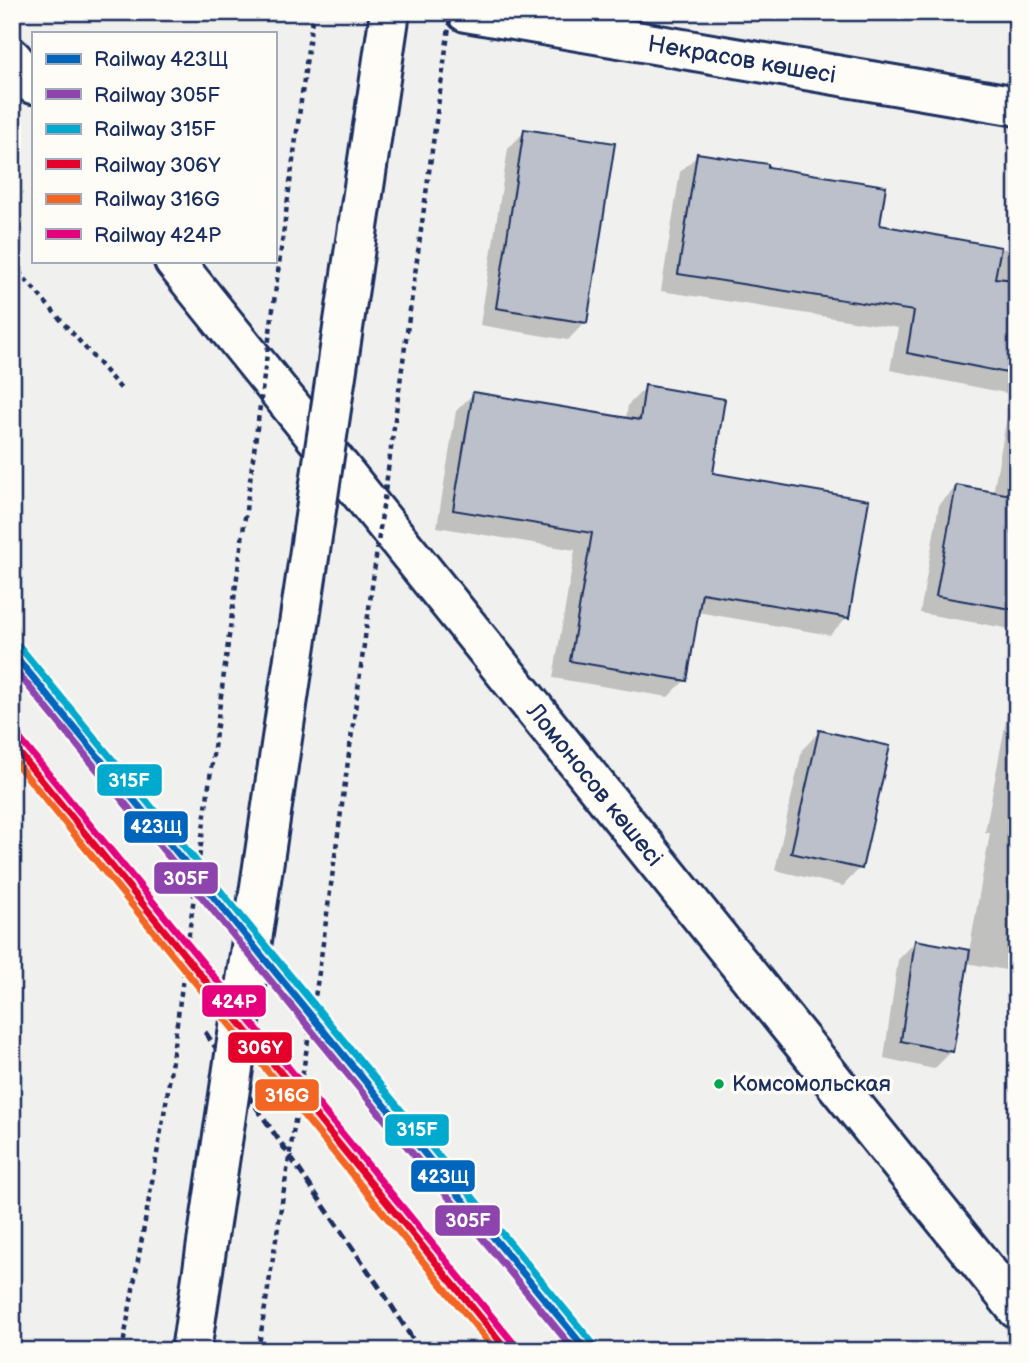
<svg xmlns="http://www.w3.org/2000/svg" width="1029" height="1363" viewBox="0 0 1029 1363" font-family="'Balsamiq Sans',sans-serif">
  <rect width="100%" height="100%" fill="#f0f0ee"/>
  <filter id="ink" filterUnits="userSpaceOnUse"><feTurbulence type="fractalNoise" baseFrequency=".0143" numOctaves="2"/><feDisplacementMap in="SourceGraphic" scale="14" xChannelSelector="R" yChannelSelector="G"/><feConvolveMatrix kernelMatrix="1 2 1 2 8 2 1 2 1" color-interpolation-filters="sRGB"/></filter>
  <g filter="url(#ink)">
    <g fill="#0003">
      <polygon points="525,131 585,322 568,340 480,325 508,149"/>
      <polygon points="698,155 766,169 878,226 1017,251 1017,630 920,613 939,505 956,487 993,494 1011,394 890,370 898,328 661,291 680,172"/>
      <polygon points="646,387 711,475 847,617 830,635 697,612 685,680 668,697 553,678 575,550 437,527 456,411 474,393 626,419 628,405"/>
      <polygon points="1017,705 1017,972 966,963 951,1052 934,1069 884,1058 898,960 915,942 969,952 990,833 985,832 1007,715"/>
      <polygon points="819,732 860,868 843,886 775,870 802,750"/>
    </g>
    <g fill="#bbc0ca" stroke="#1b2f5e" stroke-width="2">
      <polygon points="524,129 615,143 587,323 496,308"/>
      <polygon points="697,153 768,164 768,167 886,186 880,225 1001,247 995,278 1017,280 1017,375 907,353 914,311 678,274"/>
      <polygon points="645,385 725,399 713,473 869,500 849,618 702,593 687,681 570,661 592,533 453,510 473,392 640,420"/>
      <polygon points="956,485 1017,496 1017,610 936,596"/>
      <polygon points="819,730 890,746 862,869 791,853"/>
      <polygon points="915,940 970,950 953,1052 901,1041"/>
    </g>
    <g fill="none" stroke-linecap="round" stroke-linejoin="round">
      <defs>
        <g id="minor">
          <polyline points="12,58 33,84"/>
          <path id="s1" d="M174 261 1017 1309"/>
        </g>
        <g id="major">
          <path id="s2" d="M466 12 1017 106"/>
        </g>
      </defs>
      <use href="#minor" stroke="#1b2f5e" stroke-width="44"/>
      <use href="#major" stroke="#1b2f5e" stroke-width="44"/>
      <polyline stroke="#1b2f5e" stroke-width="4.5" stroke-dasharray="5 5" stroke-linecap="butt" points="12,264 122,390"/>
      <use href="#minor" stroke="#fdfcf7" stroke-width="38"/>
      <use href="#major" stroke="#fdfcf7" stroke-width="38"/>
      <polyline stroke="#1b2f5e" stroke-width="5" stroke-dasharray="10 5" stroke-linecap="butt" points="205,1032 386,1297 420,1351"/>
      <defs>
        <polyline id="major-bridge" points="191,1351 390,12"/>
      </defs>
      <use href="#major-bridge" stroke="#1b2f5e" stroke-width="44" stroke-linecap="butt"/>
      <g stroke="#1b2f5e" stroke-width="4.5" stroke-dasharray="5 5" stroke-linecap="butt">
        <polyline points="122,1351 167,1097 313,12"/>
        <polyline points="258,1351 319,972 451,12"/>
      </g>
      <use href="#major-bridge" stroke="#fdfcf7" stroke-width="38"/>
      <defs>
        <polyline id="rail-1" points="12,652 587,1351"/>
        <polyline id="rail-2" points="12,666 575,1351"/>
        <polyline id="rail-3" points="19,646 594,1345"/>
        <polyline id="rail-4" points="12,744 508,1351"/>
        <polyline id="rail-5" points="12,758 496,1351"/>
        <polyline id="rail-6" points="19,738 515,1345"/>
      </defs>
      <use href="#rail-1" stroke="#fdfcf7" stroke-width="12"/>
      <use href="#rail-2" stroke="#fdfcf7" stroke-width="12"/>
      <use href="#rail-3" stroke="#fdfcf7" stroke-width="12"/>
      <use href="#rail-4" stroke="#fdfcf7" stroke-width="12"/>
      <use href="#rail-5" stroke="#fdfcf7" stroke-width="12"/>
      <use href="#rail-6" stroke="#fdfcf7" stroke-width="12"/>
      <use href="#rail-1" stroke="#0065bd" stroke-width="7"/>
      <use href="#rail-2" stroke="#8e44ad" stroke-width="7"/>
      <use href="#rail-3" stroke="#00a9ce" stroke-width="7"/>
      <use href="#rail-4" stroke="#e4002b" stroke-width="7"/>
      <use href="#rail-5" stroke="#f26522" stroke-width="7"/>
      <use href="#rail-6" stroke="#e5007d" stroke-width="7"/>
    </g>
  </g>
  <circle fill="#00a651" stroke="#fdfcf7" stroke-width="2.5" cx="719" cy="1084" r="6"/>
  <g text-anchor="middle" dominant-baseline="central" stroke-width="7" stroke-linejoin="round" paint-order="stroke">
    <g font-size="22" fill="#1b2f5e" stroke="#fdfcf7" text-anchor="start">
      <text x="732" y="1084">Комсомольская</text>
    </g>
    <g font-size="24" fill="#1b2f5e" stroke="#fdfcf7">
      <text stroke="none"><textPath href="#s2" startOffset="280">Некрасов көшесі</textPath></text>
      <text stroke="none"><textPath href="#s1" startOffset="672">Ломоносов көшесі</textPath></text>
    </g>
  </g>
  <g stroke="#fdfcf7" stroke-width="2.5">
    <rect x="96" y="763" width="67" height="34" rx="7" fill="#00a9ce"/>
    <rect x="123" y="810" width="66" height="34" rx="7" fill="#0065bd"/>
    <rect x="153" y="861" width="66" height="34" rx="7" fill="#8e44ad"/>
    <rect x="201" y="984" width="66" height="34" rx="7" fill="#e5007d"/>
    <rect x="227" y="1031" width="66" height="33" rx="7" fill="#e4002b"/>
    <rect x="254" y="1078" width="66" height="34" rx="7" fill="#f26522"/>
    <rect x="384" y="1113" width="66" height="34" rx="7" fill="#00a9ce"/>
    <rect x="410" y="1159" width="66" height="34" rx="7" fill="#0065bd"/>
    <rect x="434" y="1204" width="67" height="33" rx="7" fill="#8e44ad"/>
  </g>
  <g font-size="19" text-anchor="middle" font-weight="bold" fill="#fff">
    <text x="129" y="787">315F</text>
    <text x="156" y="833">423Щ</text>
    <text x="186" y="885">305F</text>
    <text x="234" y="1008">424Р</text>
    <text x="260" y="1054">306Y</text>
    <text x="287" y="1102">316G</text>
    <text x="417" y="1136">315F</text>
    <text x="443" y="1183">423Щ</text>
    <text x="468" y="1227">305F</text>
  </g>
  <rect width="1029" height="1363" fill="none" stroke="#fdfcf7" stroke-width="42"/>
  <rect x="21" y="21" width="987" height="1321" fill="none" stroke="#1b2f5e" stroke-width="2.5" filter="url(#ink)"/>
  <rect x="32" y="32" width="245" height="231" fill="#fdfcf7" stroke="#a3aaba" stroke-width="2"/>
  <rect x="46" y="54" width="35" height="10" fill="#0065bd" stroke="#a3aaba" stroke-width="2"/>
  <text x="94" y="66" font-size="21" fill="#1b2f5e">Railway 423Щ</text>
  <rect x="46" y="89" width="35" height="10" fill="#8e44ad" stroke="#a3aaba" stroke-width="2"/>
  <text x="94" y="102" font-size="21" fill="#1b2f5e">Railway 305F</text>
  <rect x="46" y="124" width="35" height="10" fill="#00a9ce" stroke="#a3aaba" stroke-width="2"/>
  <text x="94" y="136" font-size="21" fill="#1b2f5e">Railway 315F</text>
  <rect x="46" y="159" width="35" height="10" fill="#e4002b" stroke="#a3aaba" stroke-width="2"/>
  <text x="94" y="172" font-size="21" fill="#1b2f5e">Railway 306Y</text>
  <rect x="46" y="194" width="35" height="10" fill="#f26522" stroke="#a3aaba" stroke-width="2"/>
  <text x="94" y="206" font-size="21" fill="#1b2f5e">Railway 316G</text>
  <rect x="46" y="229" width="35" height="10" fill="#e5007d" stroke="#a3aaba" stroke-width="2"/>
  <text x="94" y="242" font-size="21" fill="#1b2f5e">Railway 424Р</text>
</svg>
